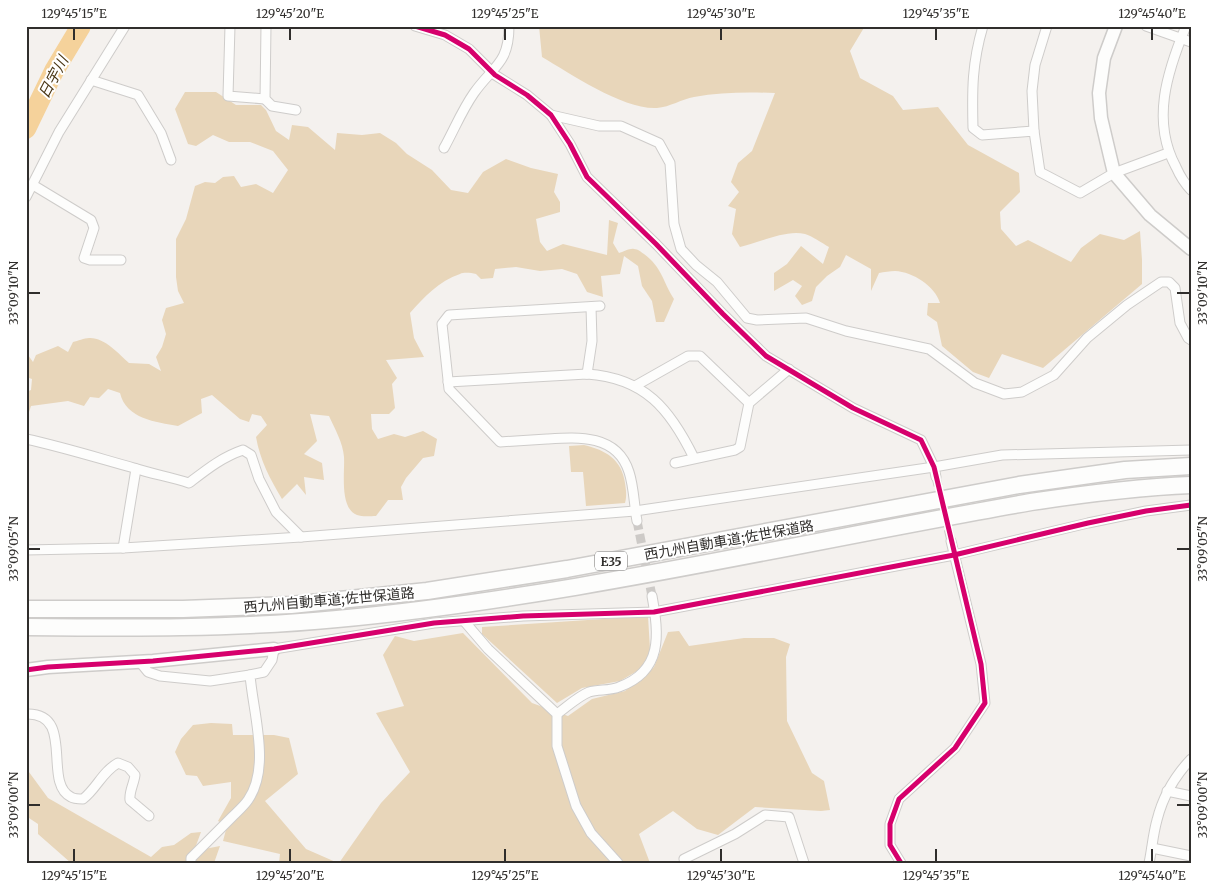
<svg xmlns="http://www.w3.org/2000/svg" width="1217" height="889" viewBox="0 0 1217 889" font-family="Merriweather,'Noto Sans JP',serif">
  <rect width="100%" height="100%" fill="#f4f1ee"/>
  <g fill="#e8d6ba">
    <path d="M539 26H865L850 51 860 78 893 96 903 110 938 107 968 145 1019 173 1020 192 1000 212 1001 229 1016 246 1028 240 1071 262 1081 248 1100 234 1124 240 1140 231 1142 260V284L1043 368 1002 354 989 378 973 372 942 346 937 322 927 315 928 303H940C935 286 913 272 895 271 890 271 884 272 879 273L871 291V269L846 255 840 267 827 276 816 287 812 301 802 305 795 296 802 286 793 280 774 291V273L787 264 801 246 823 264 829 247C822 243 812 236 805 234 786 229 759 243 740 247L732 234 736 209 728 206 739 192 731 182 738 163 752 151 775 93C748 92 721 92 694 97 682 99 670 107 657 108 624 110 571 74 542 57Z"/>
    <path d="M185 92H216L236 105H261L266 110 276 131 289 140 292 125 308 127 335 150 337 133 362 135 380 133 396 143 407 154 432 170 451 190 468 193 483 172 506 159 531 168 558 174 554 192 560 202V212L536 219 540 242 547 251 563 244 607 255 609 220 618 223 613 243 619 253C623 252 630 248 634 249 638 249 641 252 644 254 662 267 663 282 674 299L664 322H656L652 301 642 286 638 266 624 256 620 274 601 276 603 297 587 292 577 274 562 269 540 271 516 267 495 269 493 278 481 279 476 274C471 273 464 272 460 274 439 281 424 297 410 313L414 338 424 357 386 360 397 378 392 384 395 408 389 414H371L372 429 378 439 394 434 405 437 423 431 437 439 434 456 423 458 406 478 401 487 403 500H388L376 516C371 516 362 517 357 515 339 508 345 472 344 457 343 443 335 429 329 416L310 414 317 441 304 454 322 463 324 480 304 477 306 495 297 484 282 499C270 479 260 460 256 437L267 425 261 416 252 414 249 422 240 419 212 395 201 399 202 413 178 426C156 422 126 419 120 393L108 389 99 398 90 397 84 406 68 401 31 406 26 421V392L31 390 32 379 26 377V356L28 355 33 362 36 355 58 346 68 352 73 342C78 341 84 338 89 338 104 337 119 354 129 363L149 364 161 371 156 357 162 347 166 334 162 320 166 308 184 303 178 291 176 277V239L186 219 195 186 205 182 215 183 223 177 234 176 241 187 256 184 273 193 288 170 273 151 250 142H229L213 135 196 146 188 144 175 109Z"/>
    <path d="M584 445C606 450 622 460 625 483 626 490 627 496 625 503L586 506 583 472H571L569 446Z"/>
    <polygon points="648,616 650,649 644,667 620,681 582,688 557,703 482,634 482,627"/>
    <polygon points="679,631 689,646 744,638 774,638 790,644 786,657 787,721 812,773 824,781 830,810 821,811 755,807 718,835 697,829 673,811 639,834 650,863 339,863 381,803 410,772 376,713 404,706 383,655 395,636 414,641 463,633 532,703 568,716 592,699 625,691 654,667 668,632"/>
    <polygon points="211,723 232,724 233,735 274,735 289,738 298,774 265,801 306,849 338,863 279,863 280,854 223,841 227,826 218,821 231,798 231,782 203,786 197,776 186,775 175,752 181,739 193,725"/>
    <polygon points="26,768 48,798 151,857 162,847 174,845 191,833 201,832 194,851 220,846 214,863 71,863 38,834 38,824 26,816"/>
  </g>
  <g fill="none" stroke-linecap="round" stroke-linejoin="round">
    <polyline stroke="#f5d29b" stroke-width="20" points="26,129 54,71 81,26"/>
    <g stroke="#cdcac7" stroke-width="9" stroke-dasharray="9 4.5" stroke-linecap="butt">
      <polyline points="936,477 951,541"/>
      <polyline points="637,521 652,596"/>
    </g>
    <defs>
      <g id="street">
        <polyline points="230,26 228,96 265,99"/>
        <polyline points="266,26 265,99 272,106 296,110"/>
        <polyline points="415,26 445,35 469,49 495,75 527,95 551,115 570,144 587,177 656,244 723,314 766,356 853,408 921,440 934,467 936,477"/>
        <path d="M983 26C972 63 972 90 973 128L982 135 1034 131 1040 172 1080 193 1114 173 1168 153"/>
        <polyline points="1146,26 1191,42"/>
        <path d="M1186 26C1167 72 1151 121 1176 167 1180 176 1184 183 1191 190"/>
        <polyline points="91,80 138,95 161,133 171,160"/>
        <polyline points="551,115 599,126 621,126 659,143 670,163 674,224 681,249 696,265 717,282 747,318 757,320 806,318 846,331 929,349 975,383 1004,394 1022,392 1054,375 1087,338 1127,305 1161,282 1169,282 1175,288 1180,323 1188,338 1191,340"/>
        <polyline points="1034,131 1032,91 1035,65 1047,26"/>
        <path d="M444 148C454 130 462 110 474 93 493 66 509 64 509 26"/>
        <polyline points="33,185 91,220 94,228 84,258 90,260 121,260"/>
        <polyline points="26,197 59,132 125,26"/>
        <path d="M600 306 449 315 442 324 449 389 500 442C516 441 531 440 547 439 578 437 617 434 629 472 634 487 634 505 637 521"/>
        <polyline points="587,374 592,341 591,307"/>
        <path d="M448 382 587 374C645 378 670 409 694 458"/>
        <polyline points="635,386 688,356 700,356 749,403"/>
        <path d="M26 439C63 447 98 458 134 468 152 474 171 477 189 483 206 470 222 457 243 450L251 455 259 479 276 512 301 537"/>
        <polyline points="675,463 735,450 740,447 749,403 789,369"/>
        <polyline points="123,548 136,469"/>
        <polyline points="26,550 123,548 301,537 635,511 934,467 1002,455 1191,450"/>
        <polyline points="464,621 488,649 557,714 557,746 576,806 591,833 618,863"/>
        <polyline points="139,661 148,672 160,676 210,681 250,675"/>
        <path d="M26 714C76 712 42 783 71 797 74 799 80 799 83 799 97 788 102 772 118 763L128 767 135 775C134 784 129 791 130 800L149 816"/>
        <path d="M557 714C567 707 577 697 589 692 598 689 610 691 619 687 663 671 659 635 652 596"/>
        <polyline points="1167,791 1191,796"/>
        <polyline points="1152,848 1191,856"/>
        <path d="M191 863V858C205 844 218 831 232 817 237 812 244 806 248 800 271 767 253 713 250 675L264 672 272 660 274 649 434 623 523 616 654 612 954 555 1088 523 1146 511 1191 505"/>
        <polyline points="685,863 684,859 735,834 765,815 789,817 804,863"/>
        <polyline points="901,863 890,845 890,824 899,799 955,748 985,703 981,664 951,541"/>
        <path d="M1149 863C1152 849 1153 834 1157 820 1163 796 1174 777 1191 759"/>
      </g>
      <g id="secondary">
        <polyline points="1116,26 1104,58 1099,93 1101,118 1114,173 1150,215 1191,249"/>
        <polyline points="26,670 48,667 153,661 274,649"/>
      </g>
      <g id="highway">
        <polyline points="26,609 183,609 291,605 427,591 567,569 1019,485 1125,470 1191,466"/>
        <path d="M26 627C130 628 234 629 337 619 571 597 800 542 1031 502 1084 494 1137 487 1191 485"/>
      </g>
    </defs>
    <use href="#street" stroke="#ceccca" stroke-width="11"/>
    <use href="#secondary" stroke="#ceccca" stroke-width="15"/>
    <use href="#highway" stroke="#ceccca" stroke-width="19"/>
    <use href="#street" stroke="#fdfdfc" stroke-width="9"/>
    <use href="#secondary" stroke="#fdfdfc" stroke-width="12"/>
    <use href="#highway" stroke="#fdfdfc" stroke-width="16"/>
    <defs>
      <g id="cycleway">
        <polyline points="415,26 445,35 469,49 495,75 527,95 551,115 570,144 587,177 656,244 723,314 766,356 853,408 921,440 934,467 981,664 985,703 955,748 899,799 890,824 890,845 901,863"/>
        <polyline points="26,670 48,667 153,661 274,649 434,623 523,616 654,612 954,555 1088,523 1146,511 1191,505"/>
      </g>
    </defs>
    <use href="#cycleway" stroke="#fff" stroke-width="8"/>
    <use href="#cycleway" stroke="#d6006c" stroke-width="5"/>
  </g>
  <path fill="none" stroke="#302e2c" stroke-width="2" d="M74 28V40M290 28V40M505 28V40M721 28V40M936 28V40M1152 28V40M28 293H40M1177 293H1190M28 549H40M1177 549H1190M28 805H40M1177 805H1190M74 849V862M290 849V862M505 849V862M721 849V862M936 849V862M1152 849V862"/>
  <g text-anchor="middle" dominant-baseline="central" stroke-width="4" stroke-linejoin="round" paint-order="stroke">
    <rect fill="#fff" stroke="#6e6d6b" stroke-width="1" x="595" y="551.5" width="32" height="19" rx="4"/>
    <g font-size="12" font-weight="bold" fill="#302e2c">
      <text x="611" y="561">E35</text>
    </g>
    <g font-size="14" fill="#302e2c" stroke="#fff">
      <text transform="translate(729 540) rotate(-10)">西九州自動車道;佐世保道路</text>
      <text transform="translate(329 600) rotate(-5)">西九州自動車道;佐世保道路</text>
    </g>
    <g font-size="15" font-style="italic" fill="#4a3614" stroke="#fff">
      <text transform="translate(53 77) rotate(-62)">日宇川</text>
    </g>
  </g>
  <rect width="1217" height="889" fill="none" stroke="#ffffff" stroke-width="55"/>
  <rect x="28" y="28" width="1162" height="834" fill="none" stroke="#302e2c" stroke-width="2"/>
  <g font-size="12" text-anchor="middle" fill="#302e2c">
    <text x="74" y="18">129°45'15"E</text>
    <text x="290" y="18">129°45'20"E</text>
    <text x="505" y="18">129°45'25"E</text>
    <text x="721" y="18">129°45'30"E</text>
    <text x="936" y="18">129°45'35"E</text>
    <text x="1152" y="18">129°45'40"E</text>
    <text transform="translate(14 293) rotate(-90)" y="4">33°09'10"N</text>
    <text transform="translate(1203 293) rotate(-90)" y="4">33°09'10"N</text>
    <text transform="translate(14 549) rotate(-90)" y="4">33°09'05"N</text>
    <text transform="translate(1203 549) rotate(-90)" y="4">33°09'05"N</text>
    <text transform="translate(14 805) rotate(-90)" y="4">33°09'00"N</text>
    <text transform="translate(1203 805) rotate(-90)" y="4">33°09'00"N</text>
    <text x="74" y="880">129°45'15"E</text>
    <text x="290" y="880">129°45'20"E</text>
    <text x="505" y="880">129°45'25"E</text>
    <text x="721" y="880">129°45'30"E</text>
    <text x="936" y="880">129°45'35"E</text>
    <text x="1152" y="880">129°45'40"E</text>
  </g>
</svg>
